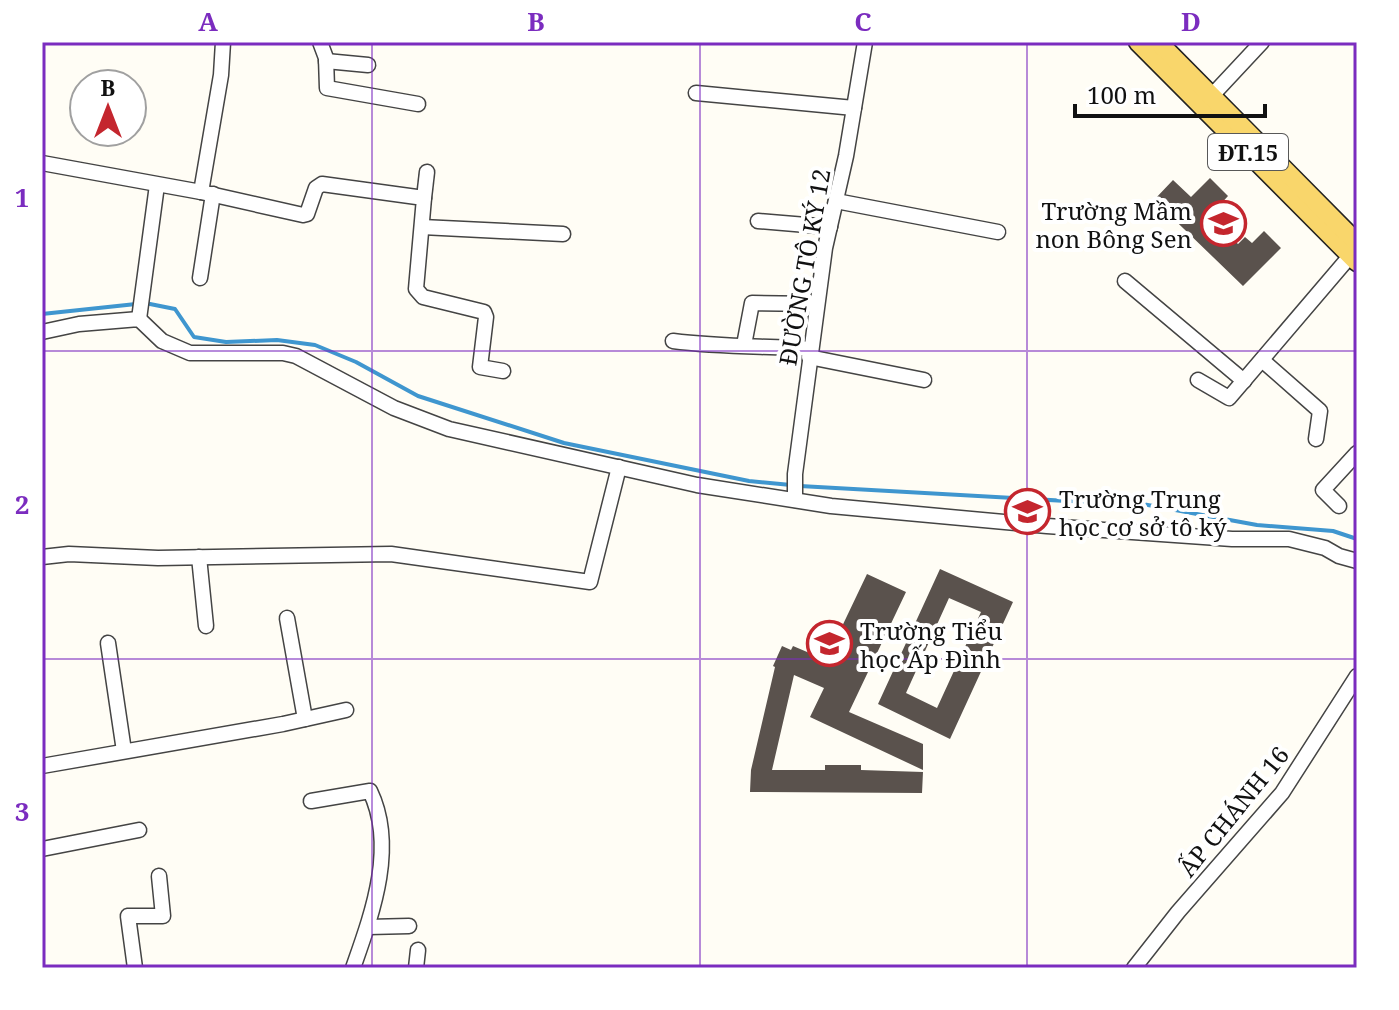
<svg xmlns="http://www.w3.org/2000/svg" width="1399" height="1010" viewBox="0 0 1399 1010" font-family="'Noto Serif',serif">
  <rect width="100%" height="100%" fill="#fffdf5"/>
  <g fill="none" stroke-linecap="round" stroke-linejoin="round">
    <g stroke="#3f96cf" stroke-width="4">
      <polyline points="145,303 175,309 194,337 226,342 277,340 315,345 356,362 418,396 564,443 749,481 791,485"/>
      <polyline points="42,314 136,304"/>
      <polyline points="800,486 1085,502 1115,499 1257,525 1333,531 1357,539"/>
    </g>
  </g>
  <g fill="#5a524d" fill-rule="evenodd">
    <polygon points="1210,178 1228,196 1217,208 1222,213 1214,221 1238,244 1245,237 1252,243 1264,231 1281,248 1243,286 1154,200 1173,180 1191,197"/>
    <path d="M940 569 1013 602 950 739 878 704ZM949 598 981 612 937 708 906 693Z"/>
    <polygon points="867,574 906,592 849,712 923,744 923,770 810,717 824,688 794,675 772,770 825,770 825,765 861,765 861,770 923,772 922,793 750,792 751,770 775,667 773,666 782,646 791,650 793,646 826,660"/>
  </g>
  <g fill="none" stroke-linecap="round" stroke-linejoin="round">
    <defs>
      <g id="minor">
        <polyline points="320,42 326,58 327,88 418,104"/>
        <polyline points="326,61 368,65"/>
        <polyline points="696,93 854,108"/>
        <polyline points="1205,103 1262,42"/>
        <polyline points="42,163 201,192 303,215 307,214 316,188 322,184 424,198 416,289 423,297 484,312 486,317 480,367 503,371"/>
        <polyline points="201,192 221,75 223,42"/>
        <polyline points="424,198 427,172"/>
        <polyline points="836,201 998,232"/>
        <polyline points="758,221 830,227"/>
        <polyline points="422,227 563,234"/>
        <polyline points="200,278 213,194"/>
        <polyline points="1125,281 1244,381"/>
        <polyline points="139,319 157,185"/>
        <polyline points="42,332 79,324 139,319 162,341 190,353 283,353 296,356 394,408 449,429 697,485 831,506 1047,526 1232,539 1289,539 1325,548 1339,556 1357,561"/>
        <path d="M673 341C719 347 765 346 811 349"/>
        <polyline points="744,345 752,303 817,304"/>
        <polyline points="809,357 924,380"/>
        <polyline points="1262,360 1320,411 1316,439"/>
        <polyline points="1198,380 1229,398 1351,255"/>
        <polyline points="795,500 795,474 825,248 846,156 865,42"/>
        <polyline points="1339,506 1323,490 1357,453"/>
        <polyline points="42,557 69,554 158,558 391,554 590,582 619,467"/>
        <polyline points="199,557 206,626"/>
        <polyline points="287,618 305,719"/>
        <polyline points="108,643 124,751"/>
        <polyline points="42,766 283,724 346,710"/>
        <path d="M311 801 370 791C397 847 372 914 353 968"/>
        <polyline points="42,849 139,830"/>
        <polyline points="368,927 409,926"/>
        <polyline points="135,968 128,916 163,916 159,876"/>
        <polyline points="416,968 418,950"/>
        <polyline points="1134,968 1178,912 1282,793 1357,676"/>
      </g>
      <g id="major">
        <polyline points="1138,42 1357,262"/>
        <polyline points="1158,42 1357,243"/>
      </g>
    </defs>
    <use href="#minor" stroke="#444" stroke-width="17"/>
    <use href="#major" stroke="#222" stroke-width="21"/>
    <use href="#minor" stroke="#fff" stroke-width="14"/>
    <use href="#major" stroke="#f9d66b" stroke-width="18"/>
  </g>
  <path fill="none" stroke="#7b2cbf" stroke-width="2" stroke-opacity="0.55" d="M372 42V968M700 42V968M1027 42V968M42 351H1357M42 659H1357"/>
  <defs>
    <symbol id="school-ring" viewBox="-11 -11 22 22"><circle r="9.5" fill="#fff" stroke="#c4262e" stroke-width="1.5"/><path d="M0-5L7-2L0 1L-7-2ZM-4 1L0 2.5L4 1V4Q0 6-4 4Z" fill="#c4262e"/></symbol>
  </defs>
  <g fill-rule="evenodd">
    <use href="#school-ring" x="1198" y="198" width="51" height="51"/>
    <use href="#school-ring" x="1002" y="486" width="51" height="51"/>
    <use href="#school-ring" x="804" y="618" width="51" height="51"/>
  </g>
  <g text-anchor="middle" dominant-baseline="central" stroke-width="8" stroke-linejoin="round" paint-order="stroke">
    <rect fill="#fff" stroke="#585858" stroke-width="2" x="1208" y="134" width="80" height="36" rx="6"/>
    <g font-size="22" font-weight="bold" fill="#111">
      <text x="1248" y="152">ĐT.15</text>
    </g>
    <g font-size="24" fill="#111" stroke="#fff" text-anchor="start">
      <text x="1192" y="210" text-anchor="end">Trường Mầm<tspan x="1192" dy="28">non Bông Sen</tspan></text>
      <text x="1059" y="498">Trường Trung<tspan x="1059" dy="28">học cơ sở tô ký</tspan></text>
      <text x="860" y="630">Trường Tiểu<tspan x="860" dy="28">học Ấp Đình</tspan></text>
    </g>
    <g font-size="24" fill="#111" stroke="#fff">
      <text transform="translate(804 267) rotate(-80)">ĐƯỜNG TÔ KÝ 12</text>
      <text transform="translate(1233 811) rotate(-51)">ẤP CHÁNH 16</text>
    </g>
  </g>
  <rect width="1399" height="1010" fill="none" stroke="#ffffff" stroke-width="88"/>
  <g transform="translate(108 108)"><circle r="38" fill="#ffffff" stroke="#a0a0a0" stroke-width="2"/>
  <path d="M0-6L14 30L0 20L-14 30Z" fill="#c4262e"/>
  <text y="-12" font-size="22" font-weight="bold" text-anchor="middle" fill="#111111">B</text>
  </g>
  <path d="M1075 104v12h190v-12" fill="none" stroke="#111111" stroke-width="4"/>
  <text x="1087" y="104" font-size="24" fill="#111111" stroke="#ffffff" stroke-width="6" paint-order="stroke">100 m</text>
  <rect x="44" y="44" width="1311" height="922" fill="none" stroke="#7b2cbf" stroke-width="3"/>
  <g font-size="26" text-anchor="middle" font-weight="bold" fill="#7b2cbf">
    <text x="208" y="31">A</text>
    <text x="536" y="31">B</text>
    <text x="863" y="31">C</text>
    <text x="1191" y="31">D</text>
    <text x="22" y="207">1</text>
    <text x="22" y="514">2</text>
    <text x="22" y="821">3</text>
  </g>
</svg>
